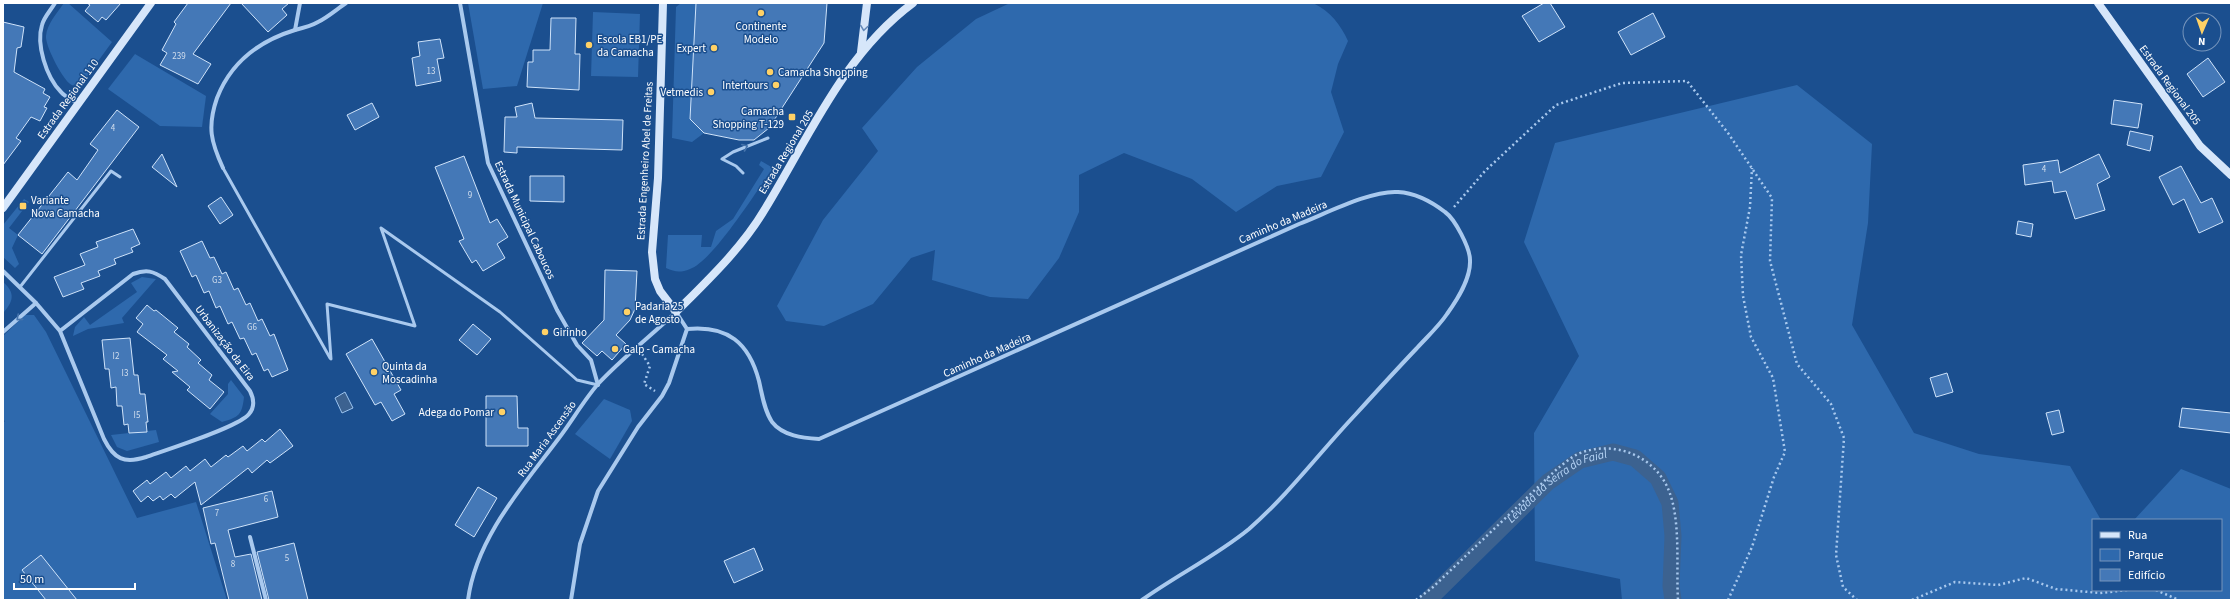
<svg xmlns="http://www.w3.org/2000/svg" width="2234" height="603" viewBox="0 0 2234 603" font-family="'Source Sans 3',sans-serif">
  <rect width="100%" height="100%" fill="#1b4f8f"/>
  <g fill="#2e69ad">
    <path d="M64 3H68L112 42 80 86C75 86 72 86 69 83 61 76 45 45 46 36 47 24 57 13 64 3Z"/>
    <polygon points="468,3 543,3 517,86 483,89"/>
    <polygon points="681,3 696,3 704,133 692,142 672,138 676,7"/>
    <path d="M1010 3H1313C1331 12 1340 24 1348 41L1338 64 1331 92 1344 132 1321 177 1277 186 1236 212 1192 179 1124 153 1079 175V212L1059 258 1028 299 990 297 932 280 935 250 911 258 873 304 824 326 786 321 777 306 823 220 878 151 862 128 917 67 976 19Z"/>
    <polygon points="593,12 640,14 638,77 591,76"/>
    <polygon points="135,54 206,96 202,127 160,126 108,89"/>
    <polygon points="1797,85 1872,144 1868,223 1852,325 1914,433 1979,454 2070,466 2101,520 2093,520 2093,590 2221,590 2221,520 2134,520 2181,469 2231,489 2231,600 1622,600 1620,579 1535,561 1534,433 1579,356 1524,242 1555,143"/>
    <path d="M761 161 773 168C757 190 713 261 690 269 680 273 675 272 666 268L668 235H702L701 247H711L716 231 733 219 764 169 759 165Z"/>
    <polygon points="24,199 29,202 9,228 18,235 12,248 19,264 15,268 3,257 3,225"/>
    <polygon points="142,277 156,279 122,318 124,323 88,329 73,336 75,327 84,317 90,325 137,292 131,283"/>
    <path d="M3 282C16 293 13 302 3 313Z"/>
    <polygon points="25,315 34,315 46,332 137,518 196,502 227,600 3,600 3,423 5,421 3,420 3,336"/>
    <path d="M231 380 244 397C242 415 239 417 222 422L210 414 228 394V384Z"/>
    <polygon points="604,399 630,410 632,421 610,459 575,434"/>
    <polygon points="156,430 159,442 127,451 117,447 111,435"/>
  </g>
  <polygon fill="#3c6290" stroke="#9cc4f0" points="345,392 353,408 342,413 335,398"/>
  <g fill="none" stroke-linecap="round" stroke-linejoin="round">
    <path stroke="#3c6290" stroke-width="17" id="s1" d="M1428 600 1548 482 1580 460 1613 452 1635 458 1658 478 1670 503 1673 536 1671 586 1673 600"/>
  </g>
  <g fill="#4478b7" stroke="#cfe3fa">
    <polygon points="87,3 121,3 106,20 102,17 98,22 85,11 90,5"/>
    <polygon points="188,3 231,3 193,54 211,64 198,84 160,65 167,53 162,50 176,24 174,22"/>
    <polygon points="241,3 289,3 282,9 287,15 268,32"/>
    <polygon points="696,3 827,3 824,43 769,128 754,140 739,140 704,133 690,119"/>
    <polygon points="1544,3 1550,3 1565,27 1539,42 1522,16"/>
    <polygon points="1653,13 1665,37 1631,55 1618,32"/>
    <polygon points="551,18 576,18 575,54 580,54 579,90 527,87 528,62 533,62 533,50 550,50"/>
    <polygon points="3,22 24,27 21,47 17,48 14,72 45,89 43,93 50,97 44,107 47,108 40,121 31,117 16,138 21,141 3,165"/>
    <polygon points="440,39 444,58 437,59 441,81 416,86 412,58 420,56 418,42"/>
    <polygon points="2208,58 2225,82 2203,97 2187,74"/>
    <polygon points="2114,100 2142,104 2138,128 2111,124"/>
    <polygon points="372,103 379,117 355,130 347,115"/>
    <polygon points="532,103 535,118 623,120 622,150 517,147 517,153 504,152 505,117 517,117 515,107"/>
    <polygon points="117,110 139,127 42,254 18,235 68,172 77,180 98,150 90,144"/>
    <polygon points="2130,131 2153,136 2150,151 2127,145"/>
    <polygon points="162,154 177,187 152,167"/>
    <polygon points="2099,154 2110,177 2097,184 2105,210 2075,219 2066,191 2054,193 2052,181 2025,185 2023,165 2058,160 2060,173"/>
    <polygon points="464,156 490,223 497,219 508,237 497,244 505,258 483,271 476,260 472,263 459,241 464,239 435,167"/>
    <polygon points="2181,166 2201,203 2212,198 2223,222 2199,233 2184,199 2173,205 2159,177"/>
    <polygon points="530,176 564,176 564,202 530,201"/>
    <polygon points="221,197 233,215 220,224 208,206"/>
    <polygon points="2018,221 2033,224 2031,237 2016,234"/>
    <polygon points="133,229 140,244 131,248 133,252 114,259 116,264 98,271 100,276 81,283 84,289 63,297 54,277 85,265 80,254 98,247 96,242"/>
    <polygon points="202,241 210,258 214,257 222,274 226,272 234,290 238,288 246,305 250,303 258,321 262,319 270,336 274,334 288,370 272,377 268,369 264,371 256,353 252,355 244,338 240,339 232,322 228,324 220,306 216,308 209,291 204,293 196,275 192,277 180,251"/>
    <polygon points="605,270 637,271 635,309 630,320 616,335 626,344 612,360 602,351 597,356 582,343 604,320"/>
    <polygon points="147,305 154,311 156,310 178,328 174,332 189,344 187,347 201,360 198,363 212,375 209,380 224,392 210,409 187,390 190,387 172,372 178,371 163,359 167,355 137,332 143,324 136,318"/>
    <polygon points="473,324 491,339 477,355 459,340"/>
    <polygon points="130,338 134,375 138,375 140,394 145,394 148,422 146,422 147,432 129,433 128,424 124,425 122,406 117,406 116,387 111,388 109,369 105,369 102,340"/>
    <polygon points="372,339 401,390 394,394 405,414 392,421 381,402 375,405 346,354"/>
    <polygon points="1947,373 1953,392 1936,397 1930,378"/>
    <polygon points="486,396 517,396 518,428 528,428 528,446 486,446"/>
    <polygon points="2182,408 2231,413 2231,433 2179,427"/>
    <polygon points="2059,410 2064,432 2052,435 2046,413"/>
    <polygon points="280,429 293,446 270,463 267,460 252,473 248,468 201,505 195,482 175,498 171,494 163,500 160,496 153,501 148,496 141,502 133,491 147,480 150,484 166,472 171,478 186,466 190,471 205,459 211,467 226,455 228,457 243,446 247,451 262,439 265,442"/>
    <polygon points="478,487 497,498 474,537 455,525"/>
    <polygon points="272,491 278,517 228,530 235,557 251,554 262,600 229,600 215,543 211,544 203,508"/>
    <polygon points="294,543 308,600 269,600 257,552"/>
    <polygon points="754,548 763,570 734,583 724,561"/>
    <polygon points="41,555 77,600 46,600 22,570"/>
  </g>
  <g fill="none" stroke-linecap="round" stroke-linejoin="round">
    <g stroke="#a9c9ee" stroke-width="2.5" stroke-dasharray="2 3" stroke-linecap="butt">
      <polyline points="1454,207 1485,171 1556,105 1622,83 1687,81 1728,133 1772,198 1770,261 1797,364 1831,404 1844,438 1836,555 1843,587 1857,600"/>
      <polyline points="642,354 650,366 644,384 655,391"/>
      <polyline points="2156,590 2179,600"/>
      <path d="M1416 600 1432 588 1558 468C1564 464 1571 457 1578 454 1612 439 1655 455 1669 491 1681 521 1676 568 1678 600"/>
      <polyline points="1728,600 1752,547 1774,477 1785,452 1773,378 1751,337 1743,296 1741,255 1750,207 1752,168"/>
      <polyline points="1912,600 1955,582 1998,585 2026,578 2056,589 2100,593 2128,590"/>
    </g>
    <g stroke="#a9c9ee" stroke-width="3">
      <polyline points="223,168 330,358"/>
      <polyline points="743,173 736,166 722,159 733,152 768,138"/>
      <polyline points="20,287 111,171 120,177"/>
      <polyline points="331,359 327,304 415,326 381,228 500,312 577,380 598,385"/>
    </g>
    <g stroke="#a9c9ee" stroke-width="4">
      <path d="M55 3C51 10 44 17 42 25 36 44 46 77 61 92 65 97 73 100 79 104"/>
      <polyline points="460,3 488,163 557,310 577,345 591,360 598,385"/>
      <polyline points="295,30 300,3"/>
      <path d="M223 168C211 142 207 127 217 98 231 62 259 41 295 30 303 28 311 26 318 22 328 17 337 9 346 3"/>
      <path d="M3 271 36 303 60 331 104 439C114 459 124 464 146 457 166 450 239 427 249 414 255 407 254 399 250 391L165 279C153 271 147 269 133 274L60 331"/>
      <path d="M687 329C728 325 749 343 759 381 762 394 764 410 772 422 783 436 803 438 819 439L1299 224C1325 214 1371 190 1398 192 1415 193 1432 202 1445 212 1455 219 1470 248 1470 260 1471 279 1457 300 1447 314 1439 326 1427 337 1417 348 1396 370 1376 392 1356 414 1320 452 1289 494 1249 529 1216 556 1177 575 1142 600"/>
      <polyline points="3,332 36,303"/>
      <polyline points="250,537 266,600"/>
      <path d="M468 600C476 538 523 486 559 438 572 421 584 400 598 384 622 358 651 336 676 312L687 329 669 383 662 396 638 427 598 491 580 544 571 600"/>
    </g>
    <g stroke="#d6e6fa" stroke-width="8">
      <path d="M663 3 658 178 652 252 655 279 660 291 676 312C708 280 742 248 765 209 809 137 844 54 913 3"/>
      <polyline points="2098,3 2200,146 2231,175"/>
      <polyline points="861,52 867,3"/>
      <polyline points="3,208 151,3"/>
    </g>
  </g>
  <defs><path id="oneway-chevron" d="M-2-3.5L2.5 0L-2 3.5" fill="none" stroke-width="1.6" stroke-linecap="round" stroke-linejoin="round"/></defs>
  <use stroke="#668bba" href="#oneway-chevron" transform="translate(864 28) rotate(98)"/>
  <g stroke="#4674ac">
    <use href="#oneway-chevron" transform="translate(745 147) rotate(-22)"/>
    <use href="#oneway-chevron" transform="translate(19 318) rotate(139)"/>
  </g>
  <g fill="#ffd166" stroke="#1b4f8f" stroke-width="1.5">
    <circle cx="761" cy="13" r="4"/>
    <circle cx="589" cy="45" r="4"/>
    <circle cx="714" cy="48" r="4"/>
    <circle cx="770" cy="72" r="4"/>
    <circle cx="776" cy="85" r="4"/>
    <circle cx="711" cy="92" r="4"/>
    <rect x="788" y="113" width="8" height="8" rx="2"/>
    <rect x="19" y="202" width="8" height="8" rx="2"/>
    <circle cx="627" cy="312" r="4"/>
    <circle cx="545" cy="332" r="4"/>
    <circle cx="615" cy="349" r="4"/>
    <circle cx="374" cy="372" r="4"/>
    <circle cx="502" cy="412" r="4"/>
  </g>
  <g text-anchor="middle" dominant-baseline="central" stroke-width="3" stroke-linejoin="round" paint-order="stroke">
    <g font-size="9" fill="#d0dded">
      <text x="179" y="56">239</text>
      <text x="431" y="71">13</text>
      <text x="113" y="128">4</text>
      <text x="2044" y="169">4</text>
      <text x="470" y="195">9</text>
      <text x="217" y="280">G3</text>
      <text x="252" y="327">G6</text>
      <text x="116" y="356">I2</text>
      <text x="125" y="373">I3</text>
      <text x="137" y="415">I5</text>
      <text x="266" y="499">6</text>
      <text x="217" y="513">7</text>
      <text x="287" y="558">5</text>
      <text x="233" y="564">8</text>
    </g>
    <g font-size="11" fill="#fff" stroke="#1b4f8f" text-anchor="start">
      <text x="761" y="26" text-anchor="middle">Continente<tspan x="761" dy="13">Modelo</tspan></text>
      <text x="597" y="39">Escola EB1/PE<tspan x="597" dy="13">da Camacha</tspan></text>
      <text x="706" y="48" text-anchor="end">Expert</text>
      <text x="778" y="72">Camacha Shopping</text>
      <text x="768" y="85" text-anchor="end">Intertours</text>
      <text x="703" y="92" text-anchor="end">Vetmedis</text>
      <text x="784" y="111" text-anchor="end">Camacha<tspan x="784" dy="13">Shopping T-129</tspan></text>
      <text x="31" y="200">Variante<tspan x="31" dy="13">Nova Camacha</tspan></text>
      <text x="635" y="306">Padaria 25<tspan x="635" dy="13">de Agosto</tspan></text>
      <text x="553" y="332">Girinho</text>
      <text x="623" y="349">Galp - Camacha</text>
      <text x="382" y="366">Quinta da<tspan x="382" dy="13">Moscadinha</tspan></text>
      <text x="494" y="412" text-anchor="end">Adega do Pomar</text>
    </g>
    <g font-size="11" fill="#fff" stroke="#1b4f8f">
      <text transform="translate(2170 85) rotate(54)">Estrada Regional 205</text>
      <text transform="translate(68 99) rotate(-54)">Estrada Regional 110</text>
      <text transform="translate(786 152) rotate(-59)">Estrada Regional 205</text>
      <text transform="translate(645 161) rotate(-87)">Estrada Engenheiro Abel de Freitas</text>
      <text transform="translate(525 220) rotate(65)">Estrada Municipal Caboucos</text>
      <text transform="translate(1283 222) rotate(-23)">Caminho da Madeira</text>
      <text transform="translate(225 343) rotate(53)">Urbanização da Eira</text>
      <text transform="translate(987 355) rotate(-24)">Caminho da Madeira</text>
      <text transform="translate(547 439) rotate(-54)">Rua Maria Ascensão</text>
    </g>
    <g font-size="12" font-style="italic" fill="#b5d3f5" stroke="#1b4f8f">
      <text stroke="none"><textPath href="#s1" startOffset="174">Levada da Serra do Faial</textPath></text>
    </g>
  </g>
  <rect width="2234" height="603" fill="none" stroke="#ffffff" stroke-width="8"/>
  <rect x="2092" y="519" width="130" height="72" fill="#1b4f8f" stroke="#7695bc"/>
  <rect x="2100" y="532" width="20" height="6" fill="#d6e6fa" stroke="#7695bc"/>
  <text x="2128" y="539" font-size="12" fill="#ffffff">Rua</text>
  <rect x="2100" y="549" width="20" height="12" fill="#2e69ad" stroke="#7695bc"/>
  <text x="2128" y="559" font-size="12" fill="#ffffff">Parque</text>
  <rect x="2100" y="569" width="20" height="12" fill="#4478b7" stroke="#7695bc"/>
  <text x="2128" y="579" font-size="12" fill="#ffffff">Edifício</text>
  <g transform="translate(2202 32) rotate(182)"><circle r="19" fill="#1b4f8f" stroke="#7695bc"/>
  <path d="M0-3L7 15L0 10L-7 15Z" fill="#ffd166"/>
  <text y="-6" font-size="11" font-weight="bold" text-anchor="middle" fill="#ffffff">N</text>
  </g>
  <path d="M14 583v6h121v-6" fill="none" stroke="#ffffff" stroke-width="2"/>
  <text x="20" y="583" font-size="12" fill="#ffffff" stroke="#1b4f8f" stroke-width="3" paint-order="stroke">50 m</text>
</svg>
